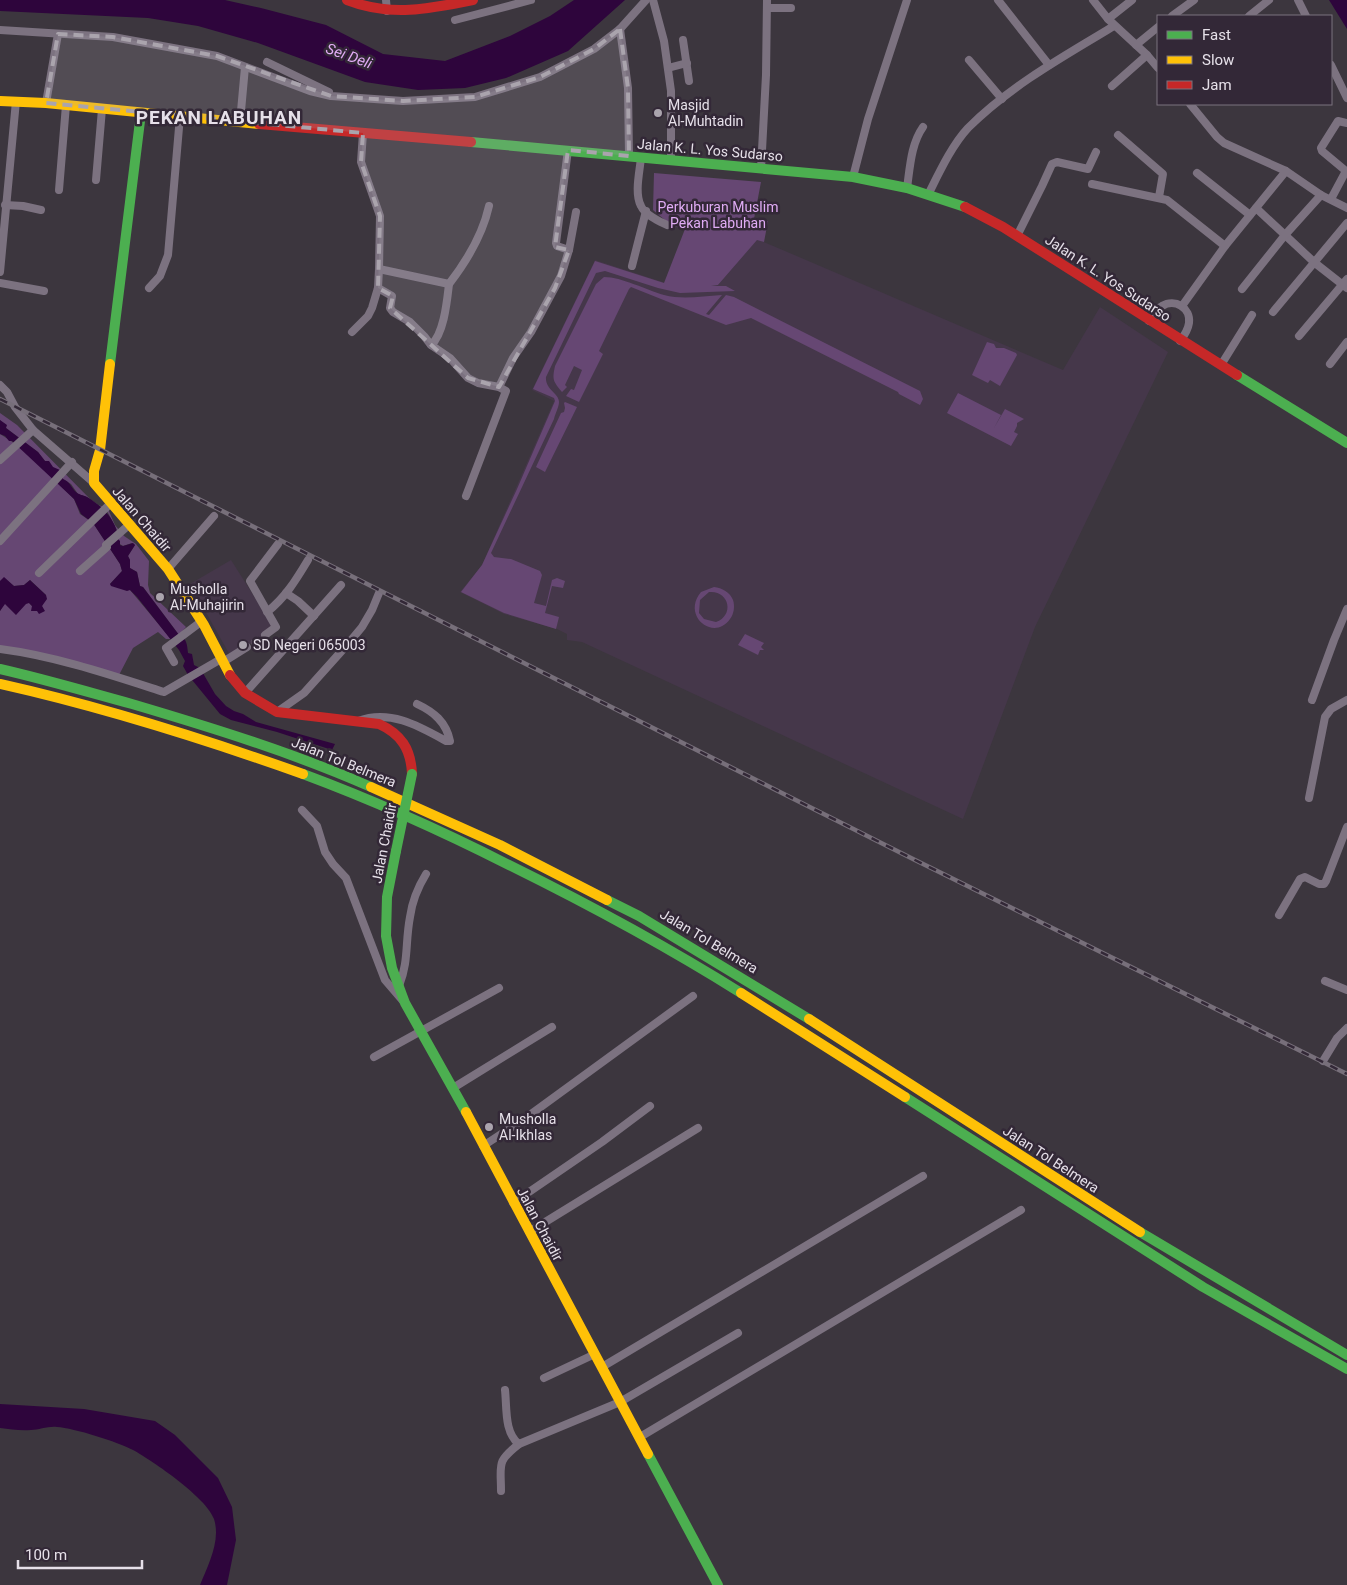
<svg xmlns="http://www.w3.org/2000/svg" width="1347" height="1585" viewBox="0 0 1347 1585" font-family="Roboto,sans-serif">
  <rect width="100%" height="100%" fill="#3c363e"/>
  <g fill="#45374a">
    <polygon points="757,239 1063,370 1100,307 1168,352 1035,627 963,819 582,642 567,640 567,634 557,629 504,614 460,592 482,565 554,401 532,390 595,260 678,287 718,285"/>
    <polygon points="231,560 274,628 231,657 190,584"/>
  </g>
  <g fill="#664773" fill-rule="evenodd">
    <path d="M654 173 761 182 754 219 768 221 764 242 757 240 718 285 711 286H726L735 291 680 293 658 288 605 271 596 273 546 377C545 390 559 393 559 402 559 407 555 414 554 419L491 553 494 557 511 559 540 571 542 575 534 603 546 606 552 580 557 578 565 581 563 588 552 586 545 613 559 617 556 629 504 613 461 592 482 565 517 489 555 401 554 398 533 389 595 261 664 283 685 229 672 226 653 210Z"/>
    <path d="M604 277C622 277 646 290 664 295 683 300 702 296 722 295L706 314 709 315 726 295 734 297 920 391 923 399 920 405 899 394 898 392 751 318 726 325 631 287 629 289 599 351 603 354 579 402 566 396 571 389 574 390 582 370 574 366 565 385 567 387 562 392C553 381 552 380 555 366L596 284Z"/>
    <polygon points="987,342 994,344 996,348 1004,348 1016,353 1017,355 1000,386 990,380 988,383 972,375"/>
    <polygon points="958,393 1001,415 994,428 1005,409 1024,419 1017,423 1017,426 1014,432 1018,434 1011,446 947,413"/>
    <polygon points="565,402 577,407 545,472 536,467 561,413 564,412 565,408 564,403"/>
    <polygon points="0,413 17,425 94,503 108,509 115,525 124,536 136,544 149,561 148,585 150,593 186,627 179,635 143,587 140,586 137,572 130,568 130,560 128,556 135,545 132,543 123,546 120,544 118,539 117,530 107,511 87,497 78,494 71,484 63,479 55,469 45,461 38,452 6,428 0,420"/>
    <polygon points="0,434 11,441 29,455 74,499 80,514 93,523 120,564 122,571 110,584 130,590 171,639 166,639 158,632 133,648 119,675 0,647 0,611 4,604 29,603 37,611 43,610 42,606 46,595 30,580 24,585 14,586 6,580 0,581"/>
    <path d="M714 587C722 588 730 592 733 600 735 606 734 614 730 619 714 642 681 616 701 592ZM709 592C729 590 735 615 716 622L704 619 699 613 700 600Z"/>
    <polygon points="745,634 764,643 761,647 764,650 760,650 758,655 738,645"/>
  </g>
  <g fill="#2e053c">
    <polygon points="0,0 225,0 261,8 326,25 383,54 445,61 510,36 550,16 574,0 625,0 568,51 506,78 465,88 418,90 365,82 258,43 198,26 148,18 0,11"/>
    <polygon points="1329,0 1347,0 1347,29"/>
    <path d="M0 420 7 425 6 428 38 452 45 461H49L53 467 60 470 63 479C70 482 71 487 76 492 79 495 83 495 87 497 102 506 117 520 118 539L120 541V545L123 546 133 543 135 545 128 556 130 560V568L137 572 140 586 143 587 179 635C187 639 187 644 188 653L192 654 194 665 200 668 215 694 226 706 234 711 243 714 256 722 335 744 332 750 277 732 231 720 220 714 188 675 183 666 185 661 179 650 137 597 130 590 127 591 111 586 110 584 122 571 120 564 93 523 81 514 74 499 12 441H9L5 436 0 434Z"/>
    <polygon points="4,577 14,586 24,585 30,580 32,582 46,595 47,599 42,606 45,611 39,614 37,611 31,611 32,606 29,603 26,604 16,615 5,604 0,611 0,581"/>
    <path d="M0 1404 84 1409 155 1421 175 1435 218 1478 232 1507 236 1540 227 1585H200C208 1565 221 1541 214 1519 207 1498 153 1461 133 1450 118 1442 74 1428 57 1427 48 1426 39 1430 31 1430 20 1431 10 1429 0 1428Z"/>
  </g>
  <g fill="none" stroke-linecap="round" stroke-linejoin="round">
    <g stroke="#7c7280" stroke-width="8">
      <polyline points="386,0 387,11"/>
      <polyline points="653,0 664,41 671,91 671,160"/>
      <polyline points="998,0 1049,65"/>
      <polyline points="1093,0 1108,19 1147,55 1158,68"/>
      <polyline points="1298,0 1306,16"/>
      <polyline points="767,8 791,8"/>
      <polyline points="1172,16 1194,0"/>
      <polyline points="1249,16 1269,0"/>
      <polyline points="1108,19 1132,0"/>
      <polyline points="455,20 531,0"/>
      <polyline points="620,29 628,88 629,156"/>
      <polyline points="0,30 113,37 217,56 310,91 331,96 403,101 475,97 540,77 594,49 620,29 646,0"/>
      <polyline points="683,40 689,81"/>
      <polyline points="1136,45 1158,27"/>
      <polyline points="969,60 1002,99"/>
      <polyline points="267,62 329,92"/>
      <polyline points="1331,65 1347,98"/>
      <polyline points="668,68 687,63"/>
      <polyline points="1112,86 1147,55"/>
      <polyline points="46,103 58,34"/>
      <polyline points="1190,104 1217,137 1224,143 1286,171 1321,195 1347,208"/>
      <polyline points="240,122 245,67"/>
      <polyline points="1118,135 1163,174 1159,197"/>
      <polyline points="568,150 556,243 557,246 569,250"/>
      <path d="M641 157C640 171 634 193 641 206 645 215 659 221 667 225"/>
      <polyline points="761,169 766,75 767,0"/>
      <polyline points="1197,173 1250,215"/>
      <polyline points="853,177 868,119 907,0"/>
      <polyline points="96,180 102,109"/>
      <polyline points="1092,184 1167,200 1225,246"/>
      <path d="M907 188C910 167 911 144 923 127"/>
      <polyline points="59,190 66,105"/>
      <path d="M929 193C939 173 952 145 968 128 1010 86 1064 56 1114 26"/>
      <polyline points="1331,199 1346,171 1322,151 1321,148 1338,121 1347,123"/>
      <polyline points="5,205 23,206 41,210"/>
      <polyline points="1256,208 1315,263 1347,288"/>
      <polyline points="1017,236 1042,186 1052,164 1057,162 1088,169 1096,152"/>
      <polyline points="632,266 646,211"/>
      <path d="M379 269 449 284C447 301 444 334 431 345"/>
      <polyline points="0,272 16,101"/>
      <polyline points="0,283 44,291"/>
      <path d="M449 284C466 262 483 233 489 206"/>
      <polyline points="149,288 160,276 168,255 180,116"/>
      <polyline points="378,288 392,296 390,308 393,312 410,322 424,336 431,345 450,358 468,378 478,383 499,387 506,391 466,496"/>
      <polyline points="1242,289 1285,235 1321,195"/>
      <polyline points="1182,306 1225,246 1286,171"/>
      <polyline points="1273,312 1347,223"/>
      <path d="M1149 321C1152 315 1156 309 1162 306 1175 298 1191 308 1189 323 1188 330 1184 336 1180 341"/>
      <polyline points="352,332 368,316 372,308 378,288 379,269 380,216 361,162 363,133"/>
      <polyline points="1299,336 1347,279"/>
      <polyline points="1330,364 1347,342"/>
      <polyline points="1221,365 1252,315"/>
      <polyline points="0,385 7,392 15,407 33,430 94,483"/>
      <polyline points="499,387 513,358 531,332 561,276 569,250 576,212"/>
      <polyline points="0,460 33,430"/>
      <polyline points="0,541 72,462"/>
      <polyline points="168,569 214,516"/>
      <polyline points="80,571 107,547 106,545 130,524"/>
      <polyline points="39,573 111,503"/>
      <polyline points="286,593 298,601 314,616"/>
      <path d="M267 612C285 598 296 580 308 560"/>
      <polyline points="265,635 276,627 250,581 278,544"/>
      <polyline points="255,642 257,641"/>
      <path d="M0 649C55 656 111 675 164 692L221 659"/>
      <polyline points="174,662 166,648 202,621"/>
      <polyline points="223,662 247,647"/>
      <polyline points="245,693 341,585"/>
      <polyline points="1312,700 1334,640 1347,609"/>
      <polyline points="277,712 304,693 347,645 362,627 372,610 379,593"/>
      <path d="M358 721C390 709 419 726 446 741H450C446 722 434 712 417 704"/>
      <polyline points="1309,798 1325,717 1331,709 1347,700"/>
      <polyline points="302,810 317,826 325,852 333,864 346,878 385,980 403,1001"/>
      <polyline points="1279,915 1300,879 1305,877 1319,884 1324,884 1326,881 1347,827"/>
      <polyline points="1325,981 1347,990"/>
      <path d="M399 986C409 961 405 943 410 917 412 902 418 887 426 874"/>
      <polyline points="374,1057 499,988"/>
      <polyline points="1323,1061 1337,1038 1347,1028"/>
      <polyline points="453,1088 552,1027"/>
      <polyline points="483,1146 527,1117 693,996"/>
      <polyline points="513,1203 602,1142 650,1106"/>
      <polyline points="529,1232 698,1128"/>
      <polyline points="602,1367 923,1176"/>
      <polyline points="544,1378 595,1354"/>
      <path d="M505 1390C507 1407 504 1433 519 1444"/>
      <polyline points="640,1437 1021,1210"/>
      <path d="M501 1491C501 1464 496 1462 519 1444L620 1402 738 1333"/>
    </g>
    <g stroke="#4caf50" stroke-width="10">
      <polyline points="471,142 853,177 907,188 965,207"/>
      <polyline points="110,364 141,113"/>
      <polyline points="1237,375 1347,443"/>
      <path d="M0 669C44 679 88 692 132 704 213 728 294 753 371 787"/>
      <path d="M303 774C373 800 442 831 509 865 588 904 666 946 741 993"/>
      <polyline points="396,851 387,897 386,936 392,968 405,1003 466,1112"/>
      <polyline points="607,900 639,916 809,1019"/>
      <polyline points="905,1097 1203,1287 1347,1369"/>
      <polyline points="1140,1232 1347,1355"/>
      <polyline points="648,1454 718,1585"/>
    </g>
    <g stroke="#ffc107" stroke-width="10">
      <polyline points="0,101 46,103 259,124"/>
      <polyline points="110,364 100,450 94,471 94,483 168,569 204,625 230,675"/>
      <path d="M0 684C103 707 204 739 303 774"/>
      <polyline points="371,787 500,845 607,900"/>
      <polyline points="741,993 905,1097"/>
      <polyline points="809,1019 1140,1232"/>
      <polyline points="466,1112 648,1454"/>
    </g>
    <g stroke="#c62828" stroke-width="10">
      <path d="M347 0C390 17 429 9 473 0"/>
      <polyline points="259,124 471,142"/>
      <polyline points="965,207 1003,227 1237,375"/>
      <path d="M230 675 245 693 277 712 379 724C401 734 411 749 412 774"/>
    </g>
    <defs>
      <polyline id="rail" points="0,399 915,860 1347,1074"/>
    </defs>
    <use href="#rail" stroke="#776f7a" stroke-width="4.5"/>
    <use href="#rail" stroke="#332837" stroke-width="2.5" stroke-dasharray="8" stroke-linecap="butt"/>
    <polyline stroke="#4caf50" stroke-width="10" points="396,851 412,774"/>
  </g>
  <path fill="#aaa4ad" fill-opacity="0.2" stroke="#aaa4ad" stroke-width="4" stroke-dasharray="10 6" stroke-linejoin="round" d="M620 29 628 88 629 156 568 150 555 247 569 250 555 288 499 387 468 378 390 308 393 296 378 288 380 216 361 162 363 133 46 103 58 34 113 37 217 56 331 96 403 101 475 97 540 77 594 49Z"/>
  <g fill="#aaa4ad" stroke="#332837" stroke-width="2">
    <circle cx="658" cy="113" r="5"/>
    <circle cx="160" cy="597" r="5"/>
    <circle cx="243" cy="645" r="5"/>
    <circle cx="489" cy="1127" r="5"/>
  </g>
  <g text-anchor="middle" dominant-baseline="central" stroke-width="5" stroke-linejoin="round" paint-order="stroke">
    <g font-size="14" fill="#e6e0e9" stroke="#332837" text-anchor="start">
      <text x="668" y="105">Masjid<tspan x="668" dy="16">Al-Muhtadin</tspan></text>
      <text x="170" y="589">Musholla<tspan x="170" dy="16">Al-Muhajirin</tspan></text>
      <text x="253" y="645">SD Negeri 065003</text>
      <text x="499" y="1119">Musholla<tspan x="499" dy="16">Al-Ikhlas</tspan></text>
    </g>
    <g font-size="14" fill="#e6e0e9" stroke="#332837">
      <text transform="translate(710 150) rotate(5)">Jalan K. L. Yos Sudarso</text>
      <text transform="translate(1108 278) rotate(33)">Jalan K. L. Yos Sudarso</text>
      <text transform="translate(142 519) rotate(49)">Jalan Chaidir</text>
      <text transform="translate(344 762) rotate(22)">Jalan Tol Belmera</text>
      <text transform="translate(384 843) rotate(-79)">Jalan Chaidir</text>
      <text transform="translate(709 941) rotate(31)">Jalan Tol Belmera</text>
      <text transform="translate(1051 1159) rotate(33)">Jalan Tol Belmera</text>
      <text transform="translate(540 1224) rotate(62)">Jalan Chaidir</text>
    </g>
    <g font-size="14" fill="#e0acf5" stroke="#332837">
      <text x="718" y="207">Perkuburan Muslim<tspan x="718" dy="16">Pekan Labuhan</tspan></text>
    </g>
    <g font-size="15" font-style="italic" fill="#e1acf5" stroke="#332837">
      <text transform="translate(349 56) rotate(20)">Sei Deli</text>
    </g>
    <g font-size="19" font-weight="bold" letter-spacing="1" fill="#e6e0e9" stroke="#332837">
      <text x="219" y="117">PEKAN LABUHAN</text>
    </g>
  </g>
  <rect x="1157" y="15" width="175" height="90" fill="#332837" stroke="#7b727e"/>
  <rect x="1167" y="31" width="25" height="8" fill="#4caf50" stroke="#7b727e"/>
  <text x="1202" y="40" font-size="15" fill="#e6e0e9">Fast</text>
  <rect x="1167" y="56" width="25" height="8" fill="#ffc107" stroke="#7b727e"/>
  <text x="1202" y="65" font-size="15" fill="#e6e0e9">Slow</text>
  <rect x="1167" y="81" width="25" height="8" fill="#c62828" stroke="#7b727e"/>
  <text x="1202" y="90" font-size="15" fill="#e6e0e9">Jam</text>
  <path d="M18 1560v8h124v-8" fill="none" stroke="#e6e0e9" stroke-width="2.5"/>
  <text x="25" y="1560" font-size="15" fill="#e6e0e9" stroke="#332837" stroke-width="4" paint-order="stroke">100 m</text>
</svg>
